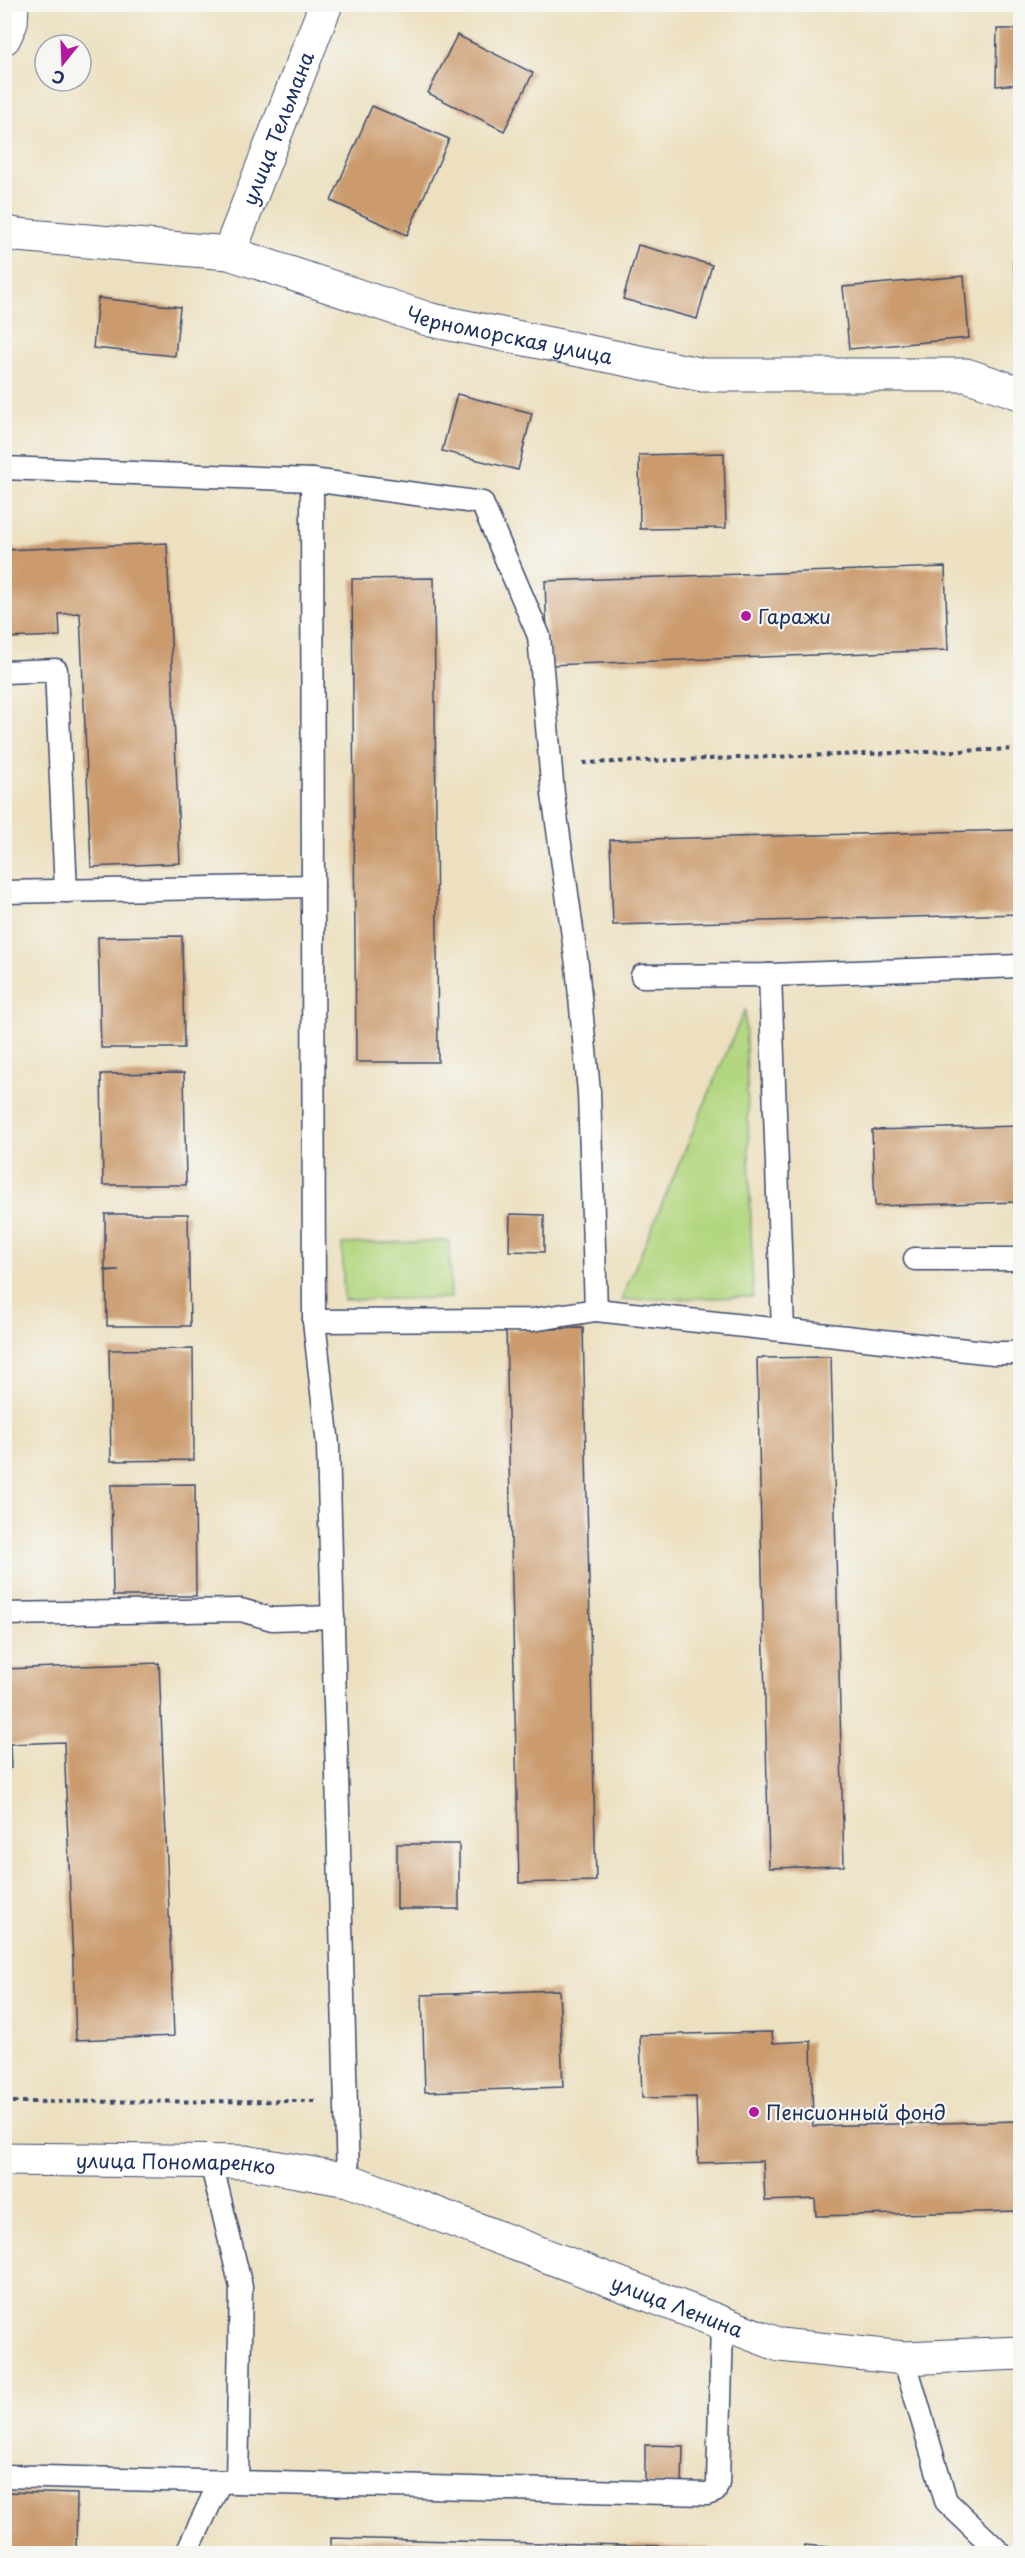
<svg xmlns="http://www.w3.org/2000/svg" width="1025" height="2558" viewBox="0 0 1025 2558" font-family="'Playpen Sans',sans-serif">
  <rect width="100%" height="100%" fill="#f6f6f2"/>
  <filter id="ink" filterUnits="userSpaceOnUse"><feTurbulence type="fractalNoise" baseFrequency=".0167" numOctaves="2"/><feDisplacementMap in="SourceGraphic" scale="12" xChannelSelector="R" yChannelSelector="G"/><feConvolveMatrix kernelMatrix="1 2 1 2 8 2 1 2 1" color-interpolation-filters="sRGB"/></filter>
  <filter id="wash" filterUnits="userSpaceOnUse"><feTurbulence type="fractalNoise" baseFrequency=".008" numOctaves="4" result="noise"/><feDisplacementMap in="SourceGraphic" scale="24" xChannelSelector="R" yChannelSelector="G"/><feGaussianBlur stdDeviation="1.35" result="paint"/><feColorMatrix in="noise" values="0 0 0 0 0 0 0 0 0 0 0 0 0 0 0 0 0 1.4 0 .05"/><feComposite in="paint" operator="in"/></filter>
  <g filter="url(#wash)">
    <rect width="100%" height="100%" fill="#ece0c0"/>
    <g fill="#b3d780" stroke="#67836f" stroke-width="1.5">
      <polygon points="745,1009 753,1297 621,1300"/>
      <polygon points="449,1241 451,1298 344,1300 342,1244"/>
    </g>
    <g id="blocks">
      <g fill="#cb9b6e">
        <polygon points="997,29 1020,29 1020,84 996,86"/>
        <polygon points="457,35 533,73 504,131 428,93"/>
        <polygon points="372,106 449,139 407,235 331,201"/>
        <polygon points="638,245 712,265 697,319 623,299"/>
        <polygon points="1020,260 1020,299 1019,299 1013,261"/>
        <polygon points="964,276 969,338 849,349 843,287"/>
        <polygon points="98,298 180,307 175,356 93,348"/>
        <polygon points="457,394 532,413 518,470 442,451"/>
        <polygon points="724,453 726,528 640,529 639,455"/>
        <polygon points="167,543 180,863 91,867 80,613 59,614 60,636 4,638 4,550"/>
        <polygon points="945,567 948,650 548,665 545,581"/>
        <polygon points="434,578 438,1062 356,1062 352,579"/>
        <polygon points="1020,830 1020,914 613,925 610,840"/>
        <polygon points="182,936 184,1048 101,1048 98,937"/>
        <polygon points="184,1073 186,1185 103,1185 101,1074"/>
        <polygon points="1020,1126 1020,1202 875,1206 872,1130"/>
        <polygon points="105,1214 188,1214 190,1326 107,1326 106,1271 119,1270 105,1270"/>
        <polygon points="510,1214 544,1215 544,1252 509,1251"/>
        <polygon points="583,1328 596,1881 519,1883 506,1330"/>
        <polygon points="193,1349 194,1460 111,1461 109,1350"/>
        <polygon points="831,1357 844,1866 769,1868 757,1358"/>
        <polygon points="195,1484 196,1596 113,1596 111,1485"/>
        <polygon points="159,1663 174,2036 76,2040 64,1742 10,1744 11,1768 4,1769 4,1669"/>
        <rect x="397" y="1844" width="62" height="65"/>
        <polygon points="559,1990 563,2087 425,2092 422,1995"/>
        <polygon points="772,2032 773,2043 811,2041 813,2126 1020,2121 1020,2211 816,2216 815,2199 765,2201 763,2161 698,2163 696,2097 642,2098 640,2035"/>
        <polygon points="645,2445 683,2446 682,2486 645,2485"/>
        <polygon points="4,2492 77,2494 76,2554 4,2554"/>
        <polygon points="331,2538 708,2547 707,2554 331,2554"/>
        <polygon points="804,2545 892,2552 892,2554 803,2554"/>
      </g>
    </g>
  </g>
  <g filter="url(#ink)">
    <use href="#blocks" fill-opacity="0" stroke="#3a4a6d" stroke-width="1.5"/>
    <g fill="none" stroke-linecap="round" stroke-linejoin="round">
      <defs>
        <g id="service">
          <polyline points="4,468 312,480 482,503 539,636 553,794 577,965 589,1092 596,1310"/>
          <polyline points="312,480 314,1321 328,1445 348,2180"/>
          <polyline points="4,672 56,670 66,891"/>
          <polyline points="4,892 313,886"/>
          <polyline points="770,975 783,1330"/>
          <polyline points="642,976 770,975 1020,966"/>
          <polyline points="915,1259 1020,1259"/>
          <polyline points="314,1321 532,1320 596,1310 994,1353 1020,1353"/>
          <polyline points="4,1614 241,1610 272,1619 333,1617"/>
          <polyline points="904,2358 946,2501 1001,2554"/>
          <polyline points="4,2476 237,2482 241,2287 211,2162"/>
          <polyline points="237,2482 707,2494 715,2491 718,2483 722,2323"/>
          <polyline points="186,2554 220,2482"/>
        </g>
        <g id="minor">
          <polyline points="4,38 11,23 12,4"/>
          <path id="s1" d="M4 232 17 235 229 253 431 320 703 375H966L1020 393"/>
          <path id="s2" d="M229 253 326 4"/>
        </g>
        <g id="tertiary">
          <path id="s3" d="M4 2159 245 2162 348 2180 780 2345 904 2358 1020 2353"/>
        </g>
      </defs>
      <use href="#service" stroke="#3a4a6d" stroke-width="25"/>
      <use href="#minor" stroke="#3a4a6d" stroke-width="35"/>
      <use href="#tertiary" stroke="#3a4a6d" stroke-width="35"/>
      <g stroke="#3a4a6d" stroke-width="4" stroke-dasharray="4.5 4.5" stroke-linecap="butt">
        <polyline points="583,763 1020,749"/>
        <polyline points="4,2102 315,2101"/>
      </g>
      <use href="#service" stroke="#fff" stroke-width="22"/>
      <use href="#minor" stroke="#fff" stroke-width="33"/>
      <use href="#tertiary" stroke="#fff" stroke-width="33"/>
    </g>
  </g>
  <g fill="#b5179e" stroke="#f6f6f2" stroke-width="2">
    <circle cx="746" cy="616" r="6"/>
    <circle cx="754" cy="2112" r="6"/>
  </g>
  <g text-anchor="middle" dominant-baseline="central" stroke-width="4.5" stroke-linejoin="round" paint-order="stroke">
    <g font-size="20" fill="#1b2f5e" stroke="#f6f6f2">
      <text stroke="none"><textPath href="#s2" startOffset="134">улица Тельмана</textPath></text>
      <text stroke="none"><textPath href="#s1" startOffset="519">Черноморская улица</textPath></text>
      <text stroke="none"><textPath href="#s3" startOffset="172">улица Пономаренко</textPath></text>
      <text stroke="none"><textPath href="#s3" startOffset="698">улица Ленина</textPath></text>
    </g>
    <g font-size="20" fill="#1b2f5e" stroke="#f6f6f2" text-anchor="start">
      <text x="758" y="616">Гаражи</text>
      <text x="766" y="2112">Пенсионный фонд</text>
    </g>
  </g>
  <rect width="1025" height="2558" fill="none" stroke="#f6f6f2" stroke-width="24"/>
  <g transform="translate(63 63) rotate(198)"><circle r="28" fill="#f6f6f2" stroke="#9ea6b7" stroke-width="1.5"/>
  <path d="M0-4.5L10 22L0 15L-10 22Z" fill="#b5179e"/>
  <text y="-9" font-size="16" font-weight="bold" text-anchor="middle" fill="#1b2f5e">С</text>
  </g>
</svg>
